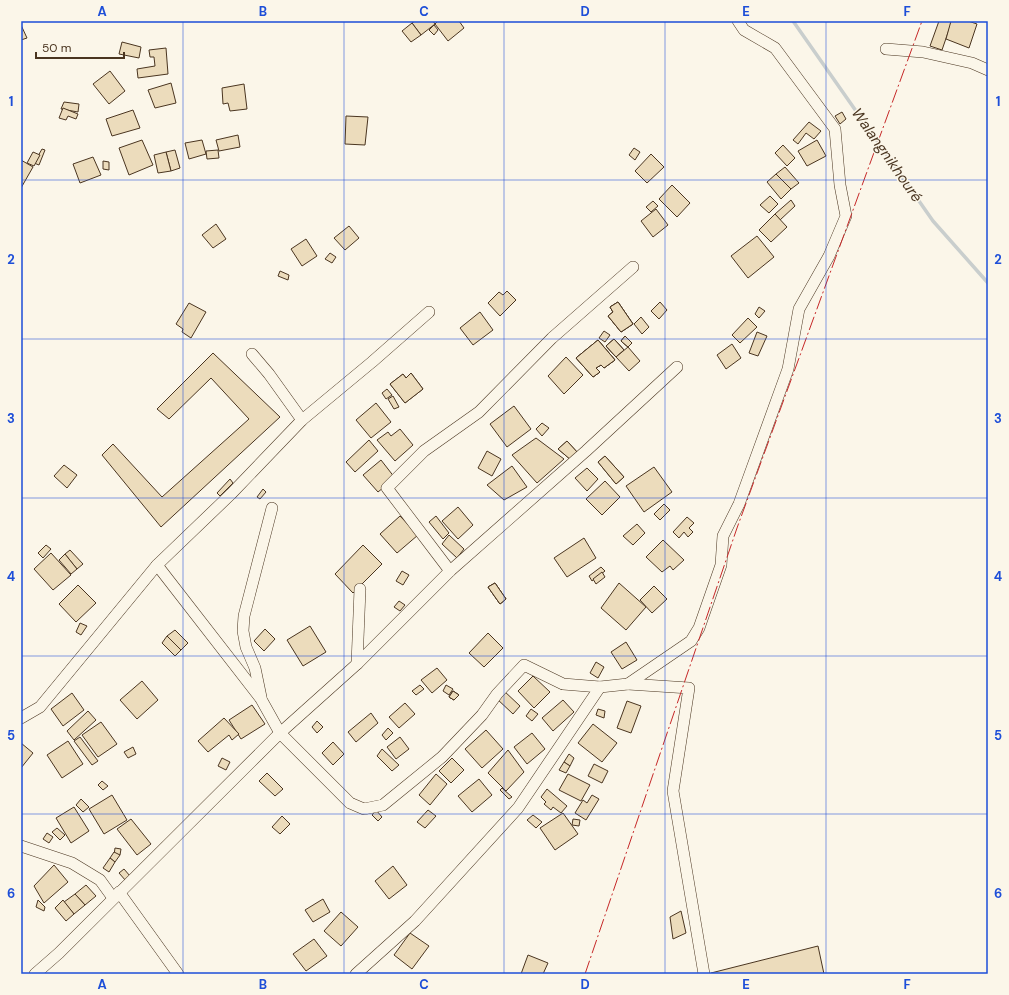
<svg xmlns="http://www.w3.org/2000/svg" width="1009" height="995" viewBox="0 0 1009 995" font-family="'DM Sans',sans-serif">
  <rect width="100%" height="100%" fill="#fbf6e9"/>
  <g fill="none" stroke-linecap="round" stroke-linejoin="round">
    <polyline stroke="#c9cecd" stroke-width="3.5" points="793,21 933,221 988,283"/>
  </g>
  <g fill="#ecdcbc" stroke="#4a3520">
    <polygon points="415,21 433,21 435,24 421,35 412,23"/>
    <polygon points="438,21 459,21 464,28 448,41 435,24"/>
    <polygon points="939,21 952,21 942,50 930,46"/>
    <polygon points="951,21 968,21 977,24 969,48 946,39"/>
    <polygon points="412,23 421,35 411,42 402,31"/>
    <polygon points="21,25 27,38 21,40"/>
    <polygon points="434,25 438,30 434,35 429,30"/>
    <polygon points="122,42 141,47 139,58 119,54"/>
    <polygon points="166,48 168,74 138,78 137,69 155,66 154,57 150,57 149,50"/>
    <polygon points="110,71 125,91 109,104 93,84"/>
    <polygon points="171,83 176,103 155,108 148,90"/>
    <polygon points="244,84 247,109 230,111 228,103 223,104 222,88"/>
    <polygon points="64,102 79,104 78,112 61,109"/>
    <polygon points="63,108 78,114 76,119 68,116 66,120 59,118"/>
    <polygon points="133,110 140,128 112,136 106,119"/>
    <polygon points="842,112 846,119 840,124 835,116"/>
    <polygon points="346,116 368,117 365,145 345,144"/>
    <polygon points="809,122 821,131 814,139 806,133 798,144 793,140"/>
    <polygon points="238,135 240,147 219,151 216,140"/>
    <polygon points="142,140 153,165 129,175 119,148"/>
    <polygon points="202,140 206,154 189,159 185,143"/>
    <polygon points="817,140 826,156 807,166 798,151"/>
    <polygon points="783,145 795,158 787,166 775,153"/>
    <polygon points="634,148 640,152 635,160 629,155"/>
    <polygon points="42,149 45,150 39,165 34,163"/>
    <polygon points="175,150 180,168 171,171 166,152"/>
    <polygon points="218,150 219,158 207,159 206,151"/>
    <polygon points="33,152 40,155 34,166 27,163"/>
    <polygon points="166,152 171,171 158,173 154,155"/>
    <polygon points="651,154 664,167 647,183 635,171"/>
    <polygon points="93,157 101,175 80,183 73,164"/>
    <polygon points="21,160 33,167 21,188"/>
    <polygon points="103,161 109,162 109,170 103,169"/>
    <polygon points="785,167 799,183 791,189 776,174"/>
    <polygon points="776,174 791,189 781,199 767,182"/>
    <polygon points="672,185 690,203 677,217 659,199"/>
    <polygon points="770,196 778,204 769,213 760,205"/>
    <polygon points="791,200 795,206 780,220 775,214"/>
    <polygon points="653,201 658,206 651,212 646,207"/>
    <polygon points="656,209 668,225 653,237 641,221"/>
    <polygon points="775,214 787,227 771,242 759,230"/>
    <polygon points="216,224 226,239 213,248 202,235"/>
    <polygon points="349,226 359,238 345,250 334,238"/>
    <polygon points="757,236 774,257 748,278 731,256"/>
    <polygon points="306,239 317,256 302,266 291,249"/>
    <polygon points="330,253 336,257 332,263 325,259"/>
    <polygon points="280,271 289,275 288,280 278,276"/>
    <polygon points="507,291 516,300 500,316 488,303 499,292 503,295"/>
    <polygon points="618,302 633,324 621,332 608,316 613,312 610,307"/>
    <polygon points="618,302 633,324 621,332 608,316 613,312 610,307"/>
    <polygon points="618,302 633,324 621,332 608,316 613,312 610,307"/>
    <polygon points="660,302 667,310 659,319 651,311"/>
    <polygon points="189,303 206,312 191,338 182,332 183,329 176,324"/>
    <polygon points="759,307 765,311 759,318 755,314"/>
    <polygon points="480,312 493,330 473,345 460,328"/>
    <polygon points="641,317 649,327 642,334 634,324"/>
    <polygon points="748,318 757,327 740,343 732,335"/>
    <polygon points="604,331 610,335 605,342 599,338"/>
    <polygon points="757,332 767,336 758,356 749,353"/>
    <polygon points="625,336 632,343 628,347 621,341"/>
    <polygon points="625,336 632,343 628,347 621,341"/>
    <polygon points="625,336 632,343 628,347 621,341"/>
    <polygon points="614,339 624,350 616,357 606,346"/>
    <polygon points="614,339 624,350 616,357 606,346"/>
    <polygon points="614,339 624,350 616,357 606,346"/>
    <polygon points="598,340 615,360 604,368 601,365 596,368 600,372 593,377 576,358"/>
    <polygon points="598,340 615,360 604,368 601,365 596,368 600,372 593,377 576,358"/>
    <polygon points="598,340 615,360 604,368 601,365 596,368 600,372 593,377 576,358"/>
    <polygon points="732,344 741,358 726,369 717,355"/>
    <polygon points="628,347 640,361 629,371 616,357"/>
    <polygon points="213,353 280,417 161,527 102,455 113,444 162,497 249,419 211,378 169,419 157,409"/>
    <polygon points="566,357 583,375 564,394 548,376"/>
    <polygon points="411,373 423,389 405,403 390,384 403,374 406,378"/>
    <polygon points="411,373 423,389 405,403 390,384 403,374 406,378"/>
    <polygon points="387,389 392,395 386,399 382,393"/>
    <polygon points="393,396 399,407 394,409 388,399"/>
    <polygon points="376,403 391,422 371,438 356,420"/>
    <polygon points="514,406 531,429 507,447 490,424"/>
    <polygon points="542,423 549,428 542,436 536,429"/>
    <polygon points="400,429 413,445 395,461 377,440 388,432 391,436"/>
    <polygon points="536,438 564,459 537,483 512,455"/>
    <polygon points="369,440 378,451 355,472 346,462"/>
    <polygon points="567,441 578,453 571,460 558,449"/>
    <polygon points="567,441 578,453 571,460 558,449"/>
    <polygon points="487,451 501,459 492,476 478,468"/>
    <polygon points="605,456 624,477 616,484 598,462"/>
    <polygon points="605,456 624,477 616,484 598,462"/>
    <polygon points="381,460 395,478 378,492 363,475"/>
    <polygon points="64,465 77,475 67,488 54,476"/>
    <polygon points="512,466 527,487 504,500 487,485"/>
    <polygon points="654,467 672,492 644,512 626,486"/>
    <polygon points="587,468 598,479 587,491 575,478"/>
    <polygon points="230,479 233,483 220,496 217,493"/>
    <polygon points="605,481 620,497 602,515 586,499"/>
    <polygon points="263,489 266,492 260,499 257,497"/>
    <polygon points="664,504 670,510 660,520 654,514"/>
    <polygon points="458,507 473,525 458,539 442,521"/>
    <polygon points="400,516 418,535 397,553 380,534"/>
    <polygon points="436,516 449,533 443,539 429,522"/>
    <polygon points="687,517 694,523 689,528 693,532 688,537 684,532 679,538 673,532"/>
    <polygon points="637,524 645,533 633,545 623,536"/>
    <polygon points="449,535 464,549 457,558 442,544"/>
    <polygon points="584,538 596,558 567,577 554,558"/>
    <polygon points="663,540 684,560 673,570 670,566 662,572 646,557"/>
    <polygon points="46,545 51,549 43,558 38,553"/>
    <polygon points="363,545 382,564 353,593 335,574"/>
    <polygon points="70,550 83,564 77,569 65,554"/>
    <polygon points="51,553 71,575 53,590 34,569"/>
    <polygon points="65,554 77,569 71,574 59,560"/>
    <polygon points="601,567 605,571 592,581 589,576"/>
    <polygon points="402,571 409,575 403,585 396,581"/>
    <polygon points="602,572 605,577 596,584 593,579"/>
    <polygon points="495,583 506,599 500,604 488,587"/>
    <polygon points="495,583 506,599 500,604 488,587"/>
    <polygon points="495,583 506,599 500,604 488,587"/>
    <polygon points="619,583 646,607 626,630 601,608"/>
    <polygon points="78,585 96,603 76,622 59,604"/>
    <polygon points="654,586 667,599 652,613 640,600"/>
    <polygon points="399,601 405,605 400,611 394,607"/>
    <polygon points="80,623 87,626 81,635 76,632"/>
    <polygon points="310,626 326,652 303,666 287,640"/>
    <polygon points="265,629 275,639 264,651 254,641"/>
    <polygon points="175,630 188,643 181,650 167,636"/>
    <polygon points="488,633 503,648 484,667 469,653"/>
    <polygon points="167,636 181,650 175,656 162,643"/>
    <polygon points="626,642 637,660 622,669 611,652"/>
    <polygon points="596,662 604,667 598,678 590,673"/>
    <polygon points="437,668 447,680 432,693 421,680"/>
    <polygon points="533,676 550,692 534,708 518,691"/>
    <polygon points="142,681 158,700 137,719 120,700"/>
    <polygon points="420,685 424,689 416,695 412,691"/>
    <polygon points="446,685 453,689 449,695 443,691"/>
    <polygon points="503,690 520,706 513,714 496,698"/>
    <polygon points="453,691 459,695 454,700 449,697"/>
    <polygon points="453,691 459,695 454,700 449,697"/>
    <polygon points="453,691 459,695 454,700 449,697"/>
    <polygon points="72,693 84,710 63,726 51,709"/>
    <polygon points="563,700 574,712 553,731 542,718"/>
    <polygon points="627,701 641,706 631,733 617,728"/>
    <polygon points="405,703 415,714 399,728 389,717"/>
    <polygon points="252,705 265,724 241,739 229,720"/>
    <polygon points="531,709 538,714 532,721 526,716"/>
    <polygon points="598,709 605,711 604,718 596,715"/>
    <polygon points="88,711 96,720 74,740 67,731"/>
    <polygon points="371,713 378,723 356,742 348,732"/>
    <polygon points="224,718 239,734 232,740 229,735 208,752 198,741"/>
    <polygon points="317,721 323,727 317,733 312,727"/>
    <polygon points="101,722 117,744 98,757 82,735"/>
    <polygon points="593,724 617,743 602,762 578,743"/>
    <polygon points="388,728 393,733 386,740 382,735"/>
    <polygon points="486,730 503,749 482,768 465,749"/>
    <polygon points="532,733 545,749 527,764 514,747"/>
    <polygon points="80,737 98,761 92,765 74,741"/>
    <polygon points="400,737 409,749 396,759 387,747"/>
    <polygon points="68,741 83,764 62,778 47,755"/>
    <polygon points="333,742 344,754 333,765 322,753"/>
    <polygon points="21,743 33,753 21,768"/>
    <polygon points="133,747 136,754 128,758 124,752"/>
    <polygon points="382,749 399,765 392,771 377,756"/>
    <polygon points="508,750 524,772 506,791 488,773"/>
    <polygon points="569,754 574,758 570,766 564,762"/>
    <polygon points="222,758 230,762 226,770 218,766"/>
    <polygon points="452,758 464,770 451,783 439,771"/>
    <polygon points="564,762 570,766 566,773 559,770"/>
    <polygon points="594,764 608,771 602,783 588,776"/>
    <polygon points="267,773 283,789 275,796 259,781"/>
    <polygon points="436,774 447,784 430,805 419,795"/>
    <polygon points="568,774 590,785 581,801 559,790"/>
    <polygon points="479,779 492,795 472,812 458,796"/>
    <polygon points="102,781 108,786 103,790 98,785"/>
    <polygon points="502,788 512,797 509,799 500,790"/>
    <polygon points="547,789 567,806 561,813 553,807 551,810 544,804 546,802 541,797"/>
    <polygon points="112,795 127,820 104,834 89,809"/>
    <polygon points="592,795 599,799 586,820 575,813 583,800 587,803"/>
    <polygon points="81,799 89,807 83,812 76,805"/>
    <polygon points="74,807 89,831 71,843 56,818"/>
    <polygon points="376,810 382,817 378,821 372,815"/>
    <polygon points="428,810 436,816 425,828 417,822"/>
    <polygon points="563,813 578,834 555,850 540,828"/>
    <polygon points="533,815 542,822 536,828 527,820"/>
    <polygon points="282,816 290,824 280,834 272,827"/>
    <polygon points="131,819 151,844 137,855 117,829"/>
    <polygon points="573,819 580,820 579,826 572,825"/>
    <polygon points="57,828 65,835 60,840 52,832"/>
    <polygon points="47,833 53,837 49,843 43,839"/>
    <polygon points="115,848 121,849 120,855 114,855"/>
    <polygon points="114,852 120,855 115,862 110,858"/>
    <polygon points="110,858 115,862 109,872 103,868"/>
    <polygon points="54,865 68,882 44,903 34,886"/>
    <polygon points="393,866 407,885 389,899 375,881"/>
    <polygon points="124,869 130,876 126,881 119,873"/>
    <polygon points="86,885 96,896 85,905 75,894"/>
    <polygon points="75,894 85,905 74,914 64,902"/>
    <polygon points="323,899 330,912 313,922 305,910"/>
    <polygon points="38,900 45,907 44,911 36,907"/>
    <polygon points="63,900 74,914 66,921 55,908"/>
    <polygon points="681,911 686,933 673,939 670,917"/>
    <polygon points="341,912 358,927 341,946 324,931"/>
    <polygon points="410,933 429,946 412,969 394,955"/>
    <polygon points="314,939 327,956 306,971 293,954"/>
    <polygon points="818,946 824,974 711,974 711,973"/>
    <polygon points="528,955 548,963 543,974 521,974"/>
  </g>
  <g fill="none" stroke-linecap="round" stroke-linejoin="round">
    <defs>
      <g id="minor">
        <polyline points="886,49 923,52 972,63 988,70"/>
        <polyline points="429,312 372,362 302,420 231,494 157,565 261,699 280,733 350,803 364,809 383,805 442,757 482,715 497,694 524,665 563,684 600,687 628,684 691,641 699,628 721,565 723,536 739,504 788,369 799,309 829,256 846,216 840,185 835,129 775,48 744,30 738,21"/>
        <polyline points="252,354 269,374 302,420"/>
        <polyline points="450,571 387,488 424,451 479,412 552,338 633,267"/>
        <polyline points="357,664 360,589"/>
        <polyline points="628,684 689,688 673,791 704,974"/>
        <polyline points="261,697 255,668 246,647 243,631 244,616 272,508"/>
        <polyline points="21,718 40,707 157,565"/>
        <polyline points="21,846 72,863 100,880 113,898"/>
        <polyline points="119,892 178,974"/>
        <polyline points="35,974 59,953 280,733 357,664 450,571 586,451 677,367"/>
        <polyline points="356,974 415,921 518,808 600,687"/>
      </g>
    </defs>
    <use href="#minor" stroke="#4a3520" stroke-width="12"/>
    <use href="#minor" stroke="#fbf6e9" stroke-width="11"/>
    <polyline stroke="#c62828" stroke-width="1" stroke-dasharray="14 3 2 3" stroke-linecap="butt" points="585,974 737,528 922,21"/>
  </g>
  <path fill="none" stroke="#1d4ed8" stroke-width="1" stroke-opacity="0.55" d="M183 21V974M344 21V974M504 21V974M665 21V974M826 21V974M21 180H988M21 339H988M21 498H988M21 656H988M21 814H988"/>
  <g text-anchor="middle" dominant-baseline="central" stroke-width="3" stroke-linejoin="round" paint-order="stroke">
    <g font-size="15" font-style="italic" fill="#4a3520" stroke="#fbf6e9">
      <text transform="translate(887 155) rotate(55)">Walangnikhouré</text>
    </g>
  </g>
  <rect width="1009" height="995" fill="none" stroke="#fbf6e9" stroke-width="44"/>
  <path d="M36 52v6h88v-6" fill="none" stroke="#4a3520" stroke-width="2"/>
  <text x="42" y="52" font-size="12" fill="#4a3520" stroke="#fbf6e9" stroke-width="3" paint-order="stroke">50 m</text>
  <rect x="22" y="22" width="965" height="951" fill="none" stroke="#1d4ed8" stroke-width="1.5"/>
  <g font-size="13" text-anchor="middle" font-weight="bold" fill="#1d4ed8">
    <text x="102" y="16">A</text>
    <text x="263" y="16">B</text>
    <text x="424" y="16">C</text>
    <text x="585" y="16">D</text>
    <text x="746" y="16">E</text>
    <text x="907" y="16">F</text>
    <text x="11" y="106">1</text>
    <text x="998" y="106">1</text>
    <text x="11" y="264">2</text>
    <text x="998" y="264">2</text>
    <text x="11" y="423">3</text>
    <text x="998" y="423">3</text>
    <text x="11" y="581">4</text>
    <text x="998" y="581">4</text>
    <text x="11" y="740">5</text>
    <text x="998" y="740">5</text>
    <text x="11" y="898">6</text>
    <text x="998" y="898">6</text>
    <text x="102" y="989">A</text>
    <text x="263" y="989">B</text>
    <text x="424" y="989">C</text>
    <text x="585" y="989">D</text>
    <text x="746" y="989">E</text>
    <text x="907" y="989">F</text>
  </g>
</svg>
